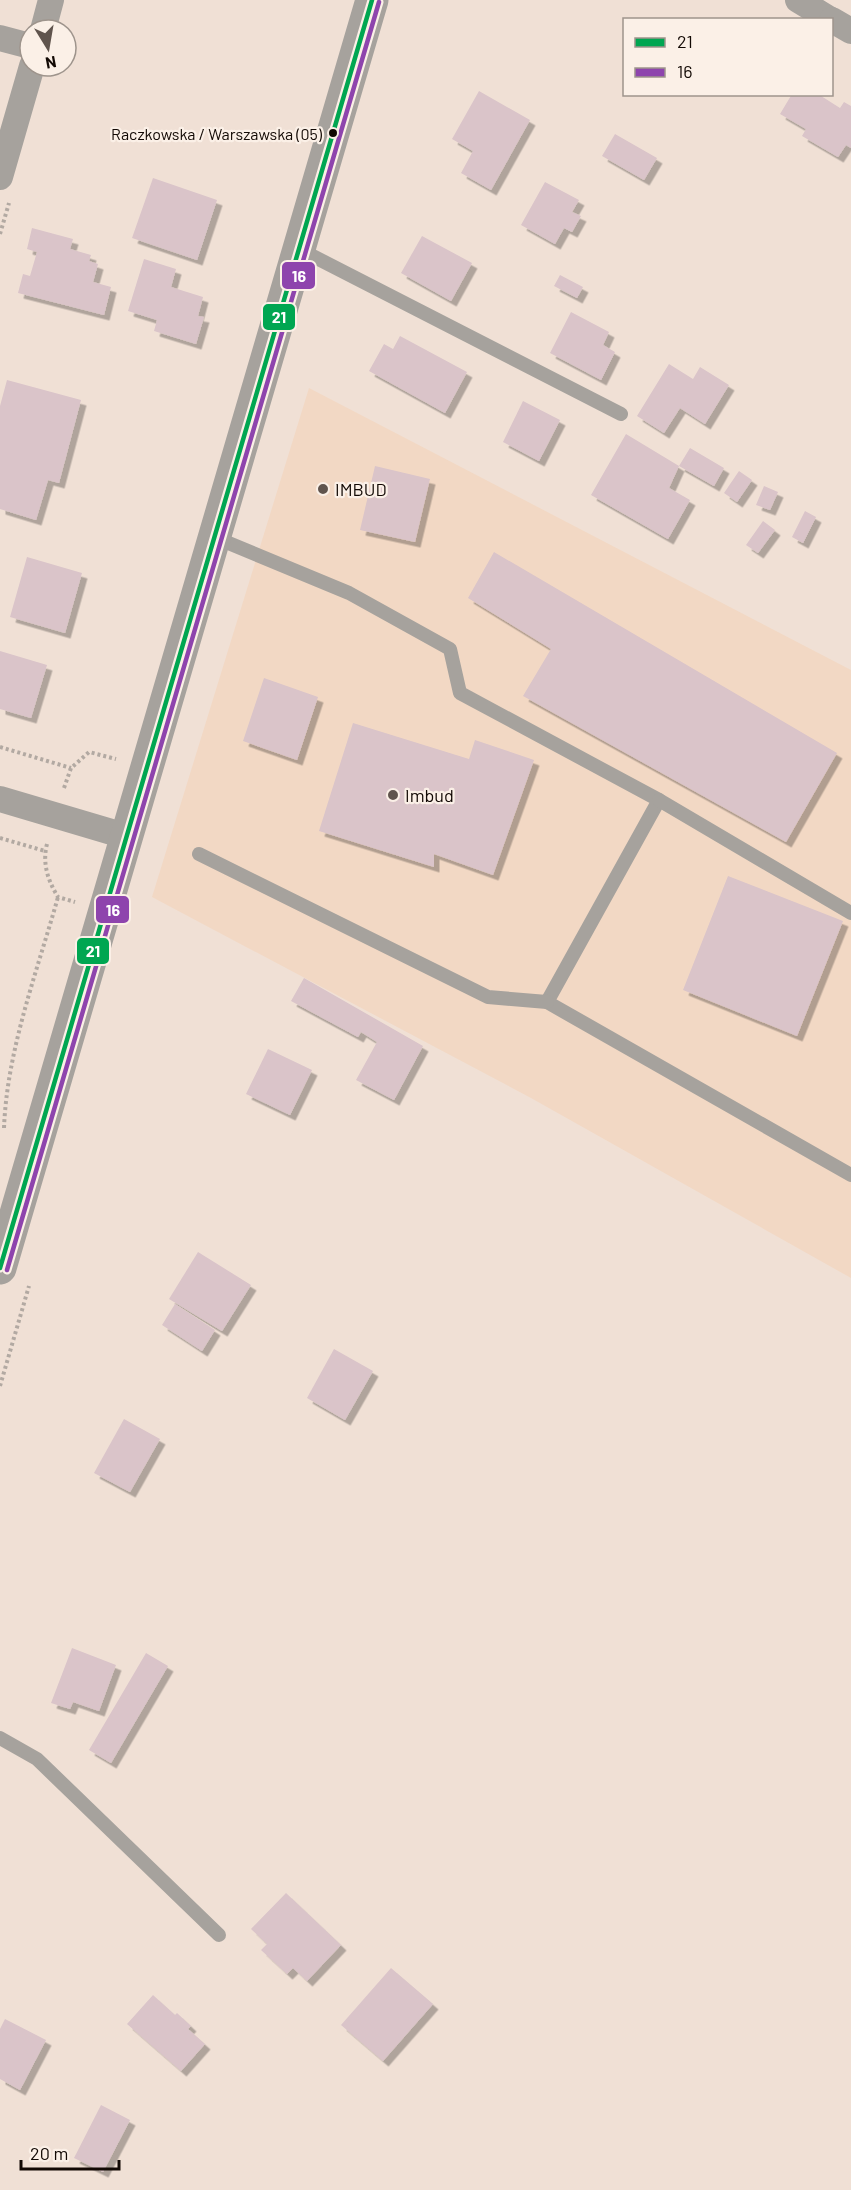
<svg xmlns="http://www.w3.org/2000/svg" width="851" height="2190" viewBox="0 0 851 2190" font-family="Barlow,sans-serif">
  <defs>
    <filter id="shadow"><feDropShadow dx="5.5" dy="5.5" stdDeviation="0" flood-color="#0004"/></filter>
  </defs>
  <rect width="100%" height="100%" fill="#f0e0d5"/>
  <polygon fill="#f2d8c4" points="309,388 851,670 851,1278 531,1098 152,897"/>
  <g fill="#dac4c9" filter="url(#shadow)">
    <polygon points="479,91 530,120 491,190 461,173 473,151 452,139"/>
    <polygon points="792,94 818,94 840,108 844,102 851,106 851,148 846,145 838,157 802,136 806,129 780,114"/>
    <polygon points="615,134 657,158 644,180 602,156"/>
    <polygon points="153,178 217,200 197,260 132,238"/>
    <polygon points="545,182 579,200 572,212 581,216 572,232 564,228 555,244 521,225"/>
    <polygon points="32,228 73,239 70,249 91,255 89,261 98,264 93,282 111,287 104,315 18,293 23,274 30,276 37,252 27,249"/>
    <polygon points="422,236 472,263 451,301 401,273"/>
    <polygon points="144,259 176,269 171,287 203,297 198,316 204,317 196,344 154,331 157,320 128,311"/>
    <polygon points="560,275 583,287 577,298 554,286"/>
    <polygon points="571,312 609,332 603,345 615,352 601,380 550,353"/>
    <polygon points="400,336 467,372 445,413 369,371 384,344 393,349"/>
    <polygon points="669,364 693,379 700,367 729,385 705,424 680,408 664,433 637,416"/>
    <polygon points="7,380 81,400 59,483 48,480 36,520 0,509 0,406"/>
    <polygon points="523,401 560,420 539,461 503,442"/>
    <polygon points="626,434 679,466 690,448 724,468 714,486 679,466 669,488 690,500 668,539 591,495"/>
    <polygon points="375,466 430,479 415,542 360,530"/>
    <polygon points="739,471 752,480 737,502 724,493"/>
    <polygon points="764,486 778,492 770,510 756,505"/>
    <polygon points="805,511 816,517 803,543 792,537"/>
    <polygon points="763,521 775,530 758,553 746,545"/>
    <polygon points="494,552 837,753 786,842 523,696 551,649 468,598"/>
    <polygon points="27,557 82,573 65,633 10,617"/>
    <polygon points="0,651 47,665 31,718 0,709"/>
    <polygon points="264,678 318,697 297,760 243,741"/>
    <polygon points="353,723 469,759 475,740 534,760 493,875 434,854 434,867 319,831"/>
    <polygon points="728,876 843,921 797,1036 683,990"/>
    <polygon points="304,978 423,1046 394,1100 356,1080 377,1042 361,1032 358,1037 291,1001"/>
    <polygon points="268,1049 312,1070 290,1115 246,1094"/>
    <polygon points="198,1252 251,1285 222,1331 169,1299"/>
    <polygon points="175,1304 215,1330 202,1351 162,1325"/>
    <polygon points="334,1349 373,1371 345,1420 307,1398"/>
    <polygon points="124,1419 160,1439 130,1492 94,1473"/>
    <polygon points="72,1648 116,1665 99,1711 73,1702 70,1709 51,1703"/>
    <polygon points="146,1653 168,1666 111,1763 89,1750"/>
    <polygon points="286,1893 341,1945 307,1981 293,1968 287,1974 261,1950 267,1944 251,1929"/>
    <polygon points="391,1968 433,2004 383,2061 341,2025"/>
    <polygon points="153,1995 175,2015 177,2013 191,2026 188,2029 205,2044 181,2071 127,2024"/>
    <polygon points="5,2019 46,2040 20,2090 0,2079 0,2029"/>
    <polygon points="101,2105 130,2120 103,2172 74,2158"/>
  </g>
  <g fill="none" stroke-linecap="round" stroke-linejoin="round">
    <g stroke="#b2a9a2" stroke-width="4" stroke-dasharray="3 3" stroke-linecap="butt">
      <polyline points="0,234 9,203"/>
      <polyline points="0,747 71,768"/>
      <polyline points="64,788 71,768 89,752 116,759"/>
      <polyline points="0,838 45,851"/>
      <path d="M47 844C42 863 48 881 58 897L75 902"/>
      <path d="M4 1128C7 1050 37 972 58 897"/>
      <polyline points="0,1386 29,1286"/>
    </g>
    <g stroke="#a6a29d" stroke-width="14">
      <polyline points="299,249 621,414"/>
      <polyline points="214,537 349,593 450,649 460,693 659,800 547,1002 851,1175"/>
      <polyline points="659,800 851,913"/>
      <polyline points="199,854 488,997 547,1002"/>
      <polyline points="0,1738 37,1759 219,1935"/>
    </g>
    <g stroke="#a6a29d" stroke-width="26">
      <polyline points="798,0 831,20"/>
      <polyline points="832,20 851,31"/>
      <polyline points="43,30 51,0"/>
      <polyline points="0,38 30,46"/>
      <polyline points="0,177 32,66"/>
      <polyline points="0,799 125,836"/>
    </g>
    <polyline stroke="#a6a29d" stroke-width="33" points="0,1268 372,0"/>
    <defs>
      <polyline id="bus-1" points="0,1268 372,0"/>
      <polyline id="bus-2" points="7,1270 379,2"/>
    </defs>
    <use href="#bus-1" stroke="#fbf0e7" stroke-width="9"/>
    <use href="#bus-2" stroke="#fbf0e7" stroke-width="9"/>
    <use href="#bus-1" stroke="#00a651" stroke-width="4.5"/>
    <use href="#bus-2" stroke="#8e44ad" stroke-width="4.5"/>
  </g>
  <circle fill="#120904" stroke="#fbf0e7" stroke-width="2" cx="333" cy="133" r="5"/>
  <g fill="#60544d" stroke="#fbf0e7" stroke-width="2">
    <circle cx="323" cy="489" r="6"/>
    <circle cx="393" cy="795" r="6"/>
  </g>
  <g text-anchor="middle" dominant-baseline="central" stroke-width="4.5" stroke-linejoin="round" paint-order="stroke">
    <g font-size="16" fill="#120904" stroke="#fbf0e7" text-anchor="end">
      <text x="322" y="133">Raczkowska / Warszawska (05)</text>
    </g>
    <g font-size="18" fill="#120904" stroke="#fbf0e7" text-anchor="start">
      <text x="335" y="489">IMBUD</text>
      <text x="405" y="795">Imbud</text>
    </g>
  </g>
  <g stroke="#fbf0e7" stroke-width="2">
    <rect x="281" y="261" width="35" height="29" rx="6" fill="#8e44ad"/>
    <rect x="262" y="303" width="34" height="28" rx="6" fill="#00a651"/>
    <rect x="95" y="895" width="35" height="29" rx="6" fill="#8e44ad"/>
    <rect x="76" y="937" width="34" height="28" rx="6" fill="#00a651"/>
  </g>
  <g font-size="16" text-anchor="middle" font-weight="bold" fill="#fff">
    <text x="299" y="282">16</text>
    <text x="279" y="323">21</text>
    <text x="113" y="916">16</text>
    <text x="93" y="957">21</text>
  </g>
  <rect x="623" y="18" width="210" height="78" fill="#fbf0e7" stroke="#9e948c" stroke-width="1.5"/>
  <rect x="635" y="38" width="30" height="9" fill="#00a651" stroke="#9e948c" stroke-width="1.5"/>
  <text x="677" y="48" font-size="18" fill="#120904">21</text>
  <rect x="635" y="68" width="30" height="9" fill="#8e44ad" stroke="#9e948c" stroke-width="1.5"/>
  <text x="677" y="78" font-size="18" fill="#120904">16</text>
  <g transform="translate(48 48) rotate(169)"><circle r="28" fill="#fbf0e7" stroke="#9e948c" stroke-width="1.5"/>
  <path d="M0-4.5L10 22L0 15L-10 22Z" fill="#60544d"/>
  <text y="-9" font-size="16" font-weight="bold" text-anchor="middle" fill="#120904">N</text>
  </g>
  <path d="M21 2160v9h98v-9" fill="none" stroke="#120904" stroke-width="3"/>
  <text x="30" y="2160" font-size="18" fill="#120904" stroke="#fbf0e7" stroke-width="4.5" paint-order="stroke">20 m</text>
</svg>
